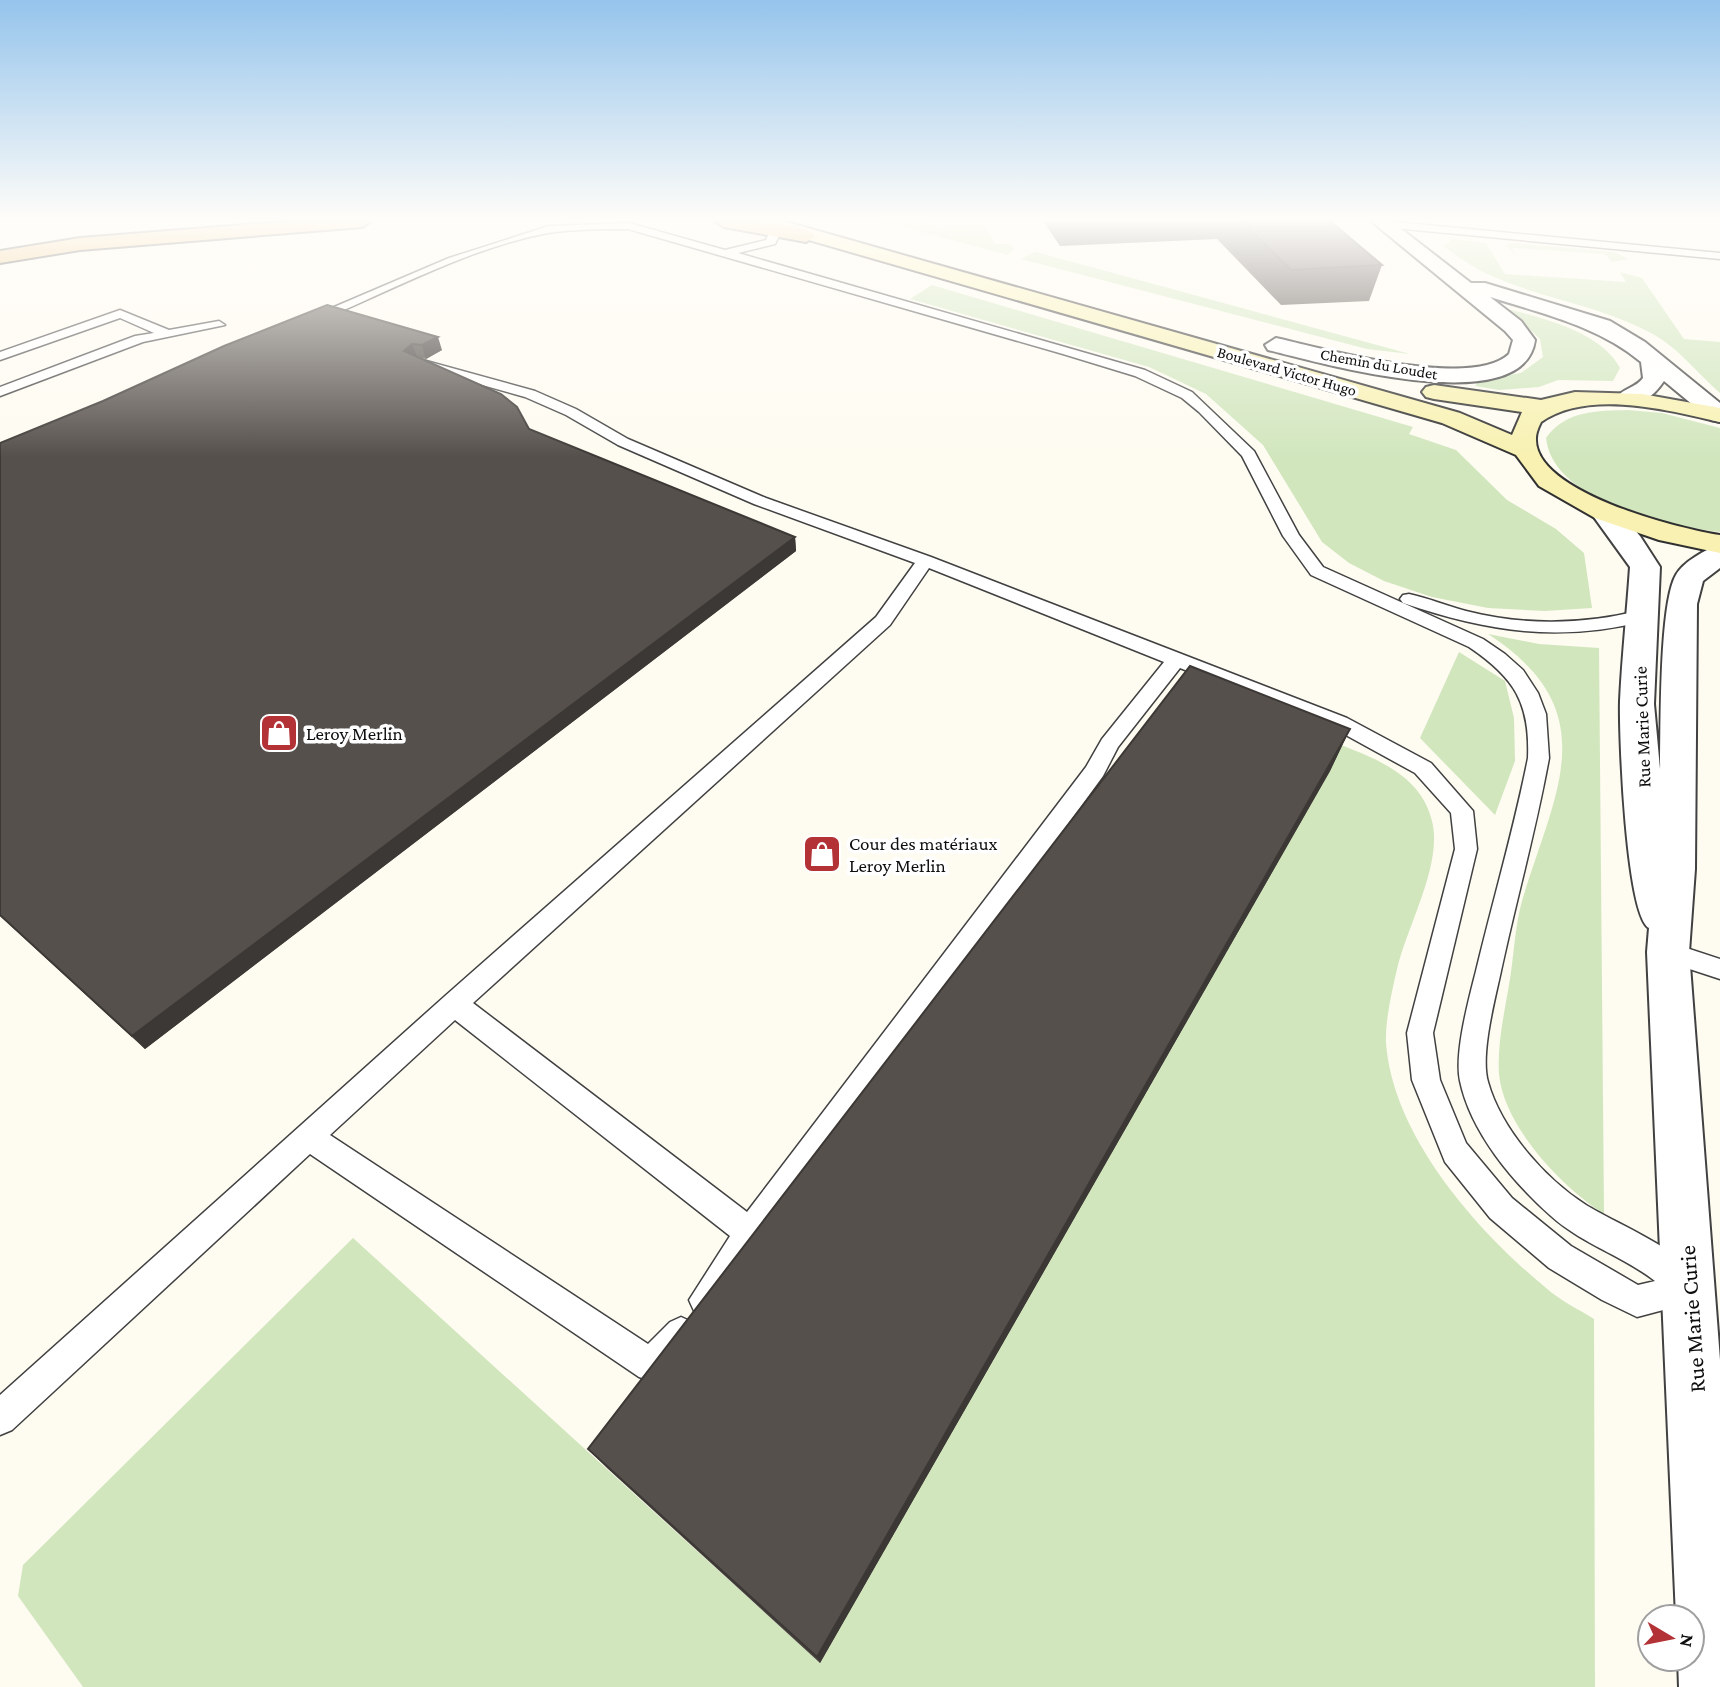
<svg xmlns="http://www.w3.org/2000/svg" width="1720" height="1687" viewBox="0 0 1720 1687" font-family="'Crimson Pro',serif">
  <rect width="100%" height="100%" fill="#fefbf1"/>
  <g fill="#d1e6bd">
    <polygon points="880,221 919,221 941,227 984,225 995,244 1011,244 1014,249 1008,255"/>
    <path d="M1453 239 1486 243 1505 274 1626 282 1620 272 1642 278 1684 339 1720 342V393C1697 373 1679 348 1651 333 1603 307 1549 300 1499 279 1478 271 1461 259 1443 246Z"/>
    <polygon points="1512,243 1614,252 1629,259 1612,262 1605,254 1512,248 1516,256 1506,245"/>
    <polygon points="1034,252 1036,252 1410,354 1367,349 1021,259"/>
    <polygon points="932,285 1413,427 1409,434 1456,450 1507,500 1556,529 1584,553 1592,608 1545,611 1488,608 1432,597 1384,581 1349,563 1322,542 1263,445 1206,394 1149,367 910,299"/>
    <path d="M1508 309C1545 319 1601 332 1620 368L1613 381 1558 380 1539 387 1499 390 1475 386 1480 380 1521 373 1543 357 1540 339Z"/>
    <path d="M1628 410 1662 413 1720 428V532C1668 526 1553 502 1546 438 1566 410 1597 411 1628 410Z"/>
    <path d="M1488 634 1539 644 1599 648 1604 1214C1562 1187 1504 1127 1499 1074 1497 1043 1505 1010 1510 979 1514 954 1515 926 1522 901 1554 793 1608 712 1488 634Z"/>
    <polygon points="1459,652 1505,681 1514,718 1515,761 1495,815 1420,738"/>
    <path d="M1323 738C1365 755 1420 770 1432 821 1443 864 1407 926 1397 969 1392 991 1385 1021 1386 1043 1393 1136 1476 1230 1545 1287 1559 1300 1578 1309 1594 1319L1595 1687H83L18 1596 23 1565 353 1238 820 1663Z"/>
  </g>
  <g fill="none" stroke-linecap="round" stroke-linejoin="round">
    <defs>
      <g id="service">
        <polygon points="1386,221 1720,253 1720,259 1383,227 1378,224"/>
        <path d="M773 222 782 230 775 244 738 253 1145 370 1192 392 1254 451 1299 535 1323 567 1483 639 1505 654 1523 670 1538 693 1546 714 1549 758C1536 830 1516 901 1501 971 1495 999 1480 1055 1488 1082 1501 1129 1545 1179 1586 1205 1620 1226 1691 1253 1706 1289L1701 1300 1637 1317 1602 1300 1549 1268 1490 1218 1445 1162 1412 1080 1407 1033 1455 849 1451 813 1415 773 1333 728 1180 668 1118 747 1103 776 761 1244 716 1311 705 1316 694 1311 689 1300 730 1236 455 1020 330 1135 648 1344 670 1322 681 1317 692 1322 697 1333C689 1352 670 1373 651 1381L639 1377 310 1154 12 1430 0 1435V1395L445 996 876 617 915 563 754 504 618 445 566 415 525 397 414 366 412 363 419 359 535 391 576 409 628 439 766 498 931 557 1347 718 1431 763 1473 811 1477 849 1433 1033 1440 1080 1466 1143 1512 1198 1571 1246 1638 1285 1655 1281C1623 1256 1582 1244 1551 1216 1513 1182 1471 1133 1460 1081 1454 1053 1469 999 1476 971 1493 900 1514 829 1528 758 1530 703 1515 678 1469 647L1311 575 1283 536 1242 456 1199 412 1182 398 1135 376 1063 354 628 229C602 229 574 229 548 233 468 248 391 291 316 322L306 319 449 258 549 226 629 223 725 250 766 240 770 230 768 225ZM929 568 1164 662 1102 739 1086 767 747 1212 473 1003 890 625Z"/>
        <polygon points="120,310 169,330 219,321 225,325 143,342 0,396 0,387 135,336 154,333 120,318 0,360 0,352"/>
        <path d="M1409 594C1428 598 1447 606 1466 611 1525 626 1583 625 1642 610L1651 616 1649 620C1560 643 1488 632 1403 603L1400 599 1403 595Z"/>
        <polygon points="1668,942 1720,959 1720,979 1659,959 1656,952 1659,945"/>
      </g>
      <g id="minor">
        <path d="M1371 221H1391L1471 283H1485L1610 321 1645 342 1720 403V422L1711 420 1664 381C1654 396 1639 408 1619 403L1616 398C1623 388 1636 388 1643 378L1641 362C1598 326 1543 314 1490 297L1521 321 1535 340C1524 422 1318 362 1268 350L1265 345 1276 338C1325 349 1471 390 1509 354L1513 340 1505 331Z"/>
        <path d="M1605 505 1615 507 1640 536 1660 567 1654 704 1660 769C1661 729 1659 604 1676 575 1683 562 1706 549 1720 545V568L1703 581 1697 604 1695 869 1689 952 1720 1360V1687H1679L1678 1659H1692V1617H1676L1647 952 1649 928C1626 915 1619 734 1620 701 1622 657 1627 612 1630 567L1591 513 1595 507Z"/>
      </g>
      <path id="secondary" d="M754 221H783L1460 413 1512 435 1522 412 1434 399 1426 397 1422 392 1426 387 1434 385 1541 400 1575 392 1642 394 1720 408V422C1667 410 1588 389 1541 422 1539 426 1536 433 1536 438 1533 492 1679 529 1720 535V553L1659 540 1595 518 1539 486 1516 455 1442 423 757 225Z"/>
      <g id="trunk">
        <polygon points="294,221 371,221 362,227 80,250 0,263 0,251 80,238"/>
        <path d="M715 221C736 221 802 220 815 236L806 242 724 227Z"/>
      </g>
    </defs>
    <use href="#service" stroke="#414141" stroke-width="3"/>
    <use href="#minor" stroke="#414141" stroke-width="4"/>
    <use href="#secondary" stroke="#303030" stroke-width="4"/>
    <use href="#trunk" stroke="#1f1f1f" stroke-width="4"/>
    <use href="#service" fill="#fff" fill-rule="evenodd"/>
    <use href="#minor" fill="#fff" fill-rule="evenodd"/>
    <use href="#secondary" fill="#f8f1b2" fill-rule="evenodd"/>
    <use href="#trunk" fill="#eaba6c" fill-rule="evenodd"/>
  </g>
  <g fill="#4a4541">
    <polygon points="1043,221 1330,221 1382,265 1369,301 1281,305 1217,239 1060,246"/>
    <polygon points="327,305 442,350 426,359 417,357 529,429 795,537 796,551 145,1049 0,916 103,401"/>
    <polygon points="1350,729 1330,771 820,1663 607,1468 588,1449"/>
  </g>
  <g fill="#3c3835">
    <polygon points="438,337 442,350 426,359 422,345"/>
    <polygon points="412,344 417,357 404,351"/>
    <polygon points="795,537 796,551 145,1049 132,1036"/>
    <polygon points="1350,729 1330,771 820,1663 817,1657"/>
  </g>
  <g fill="#56504c" stroke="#3c3835" stroke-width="2">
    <polygon points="1241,221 1330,221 1382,265 1291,270"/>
    <polygon points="327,305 438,337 422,345 412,344 404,351 501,394 517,407 529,429 795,537 132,1036 0,915 0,443 103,401 224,346"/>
    <polygon points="1190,666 1350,729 817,1657 588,1449"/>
  </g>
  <linearGradient id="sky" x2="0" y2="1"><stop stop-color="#95c4ec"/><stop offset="0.48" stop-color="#fffdf9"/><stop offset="1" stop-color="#fffdf9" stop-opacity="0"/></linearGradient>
  <rect width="1720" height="457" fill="url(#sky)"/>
  <defs>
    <symbol id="shop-square" viewBox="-11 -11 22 22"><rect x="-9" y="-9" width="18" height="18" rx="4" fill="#b33236" stroke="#fff"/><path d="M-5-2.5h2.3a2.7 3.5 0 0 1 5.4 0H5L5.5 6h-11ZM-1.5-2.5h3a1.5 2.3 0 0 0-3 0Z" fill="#fff"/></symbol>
  </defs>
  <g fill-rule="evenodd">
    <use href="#shop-square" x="257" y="711" width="44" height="44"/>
    <use href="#shop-square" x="800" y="832" width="44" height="44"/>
  </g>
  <g text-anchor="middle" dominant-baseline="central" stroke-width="7" stroke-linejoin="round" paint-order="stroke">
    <g font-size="16" fill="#0e0e0e" stroke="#fff">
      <text transform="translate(1379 364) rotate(10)">Chemin du Loudet</text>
      <text transform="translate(1287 371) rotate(16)">Boulevard Victor Hugo</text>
    </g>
    <g font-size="19" fill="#0e0e0e" stroke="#fff">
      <text transform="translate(1642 727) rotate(-92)">Rue Marie Curie</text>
    </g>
    <g font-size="19" fill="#0e0e0e" stroke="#fff" text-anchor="start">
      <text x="306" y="733">Leroy Merlin</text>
      <text x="849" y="843">Cour des matériaux<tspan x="849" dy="22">Leroy Merlin</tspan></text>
    </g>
    <g font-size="23" fill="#0e0e0e" stroke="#fff">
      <text transform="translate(1692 1319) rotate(-94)">Rue Marie Curie</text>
    </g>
  </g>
  <g transform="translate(1671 1638) rotate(100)"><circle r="33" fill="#ffffff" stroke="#9f9f9f" stroke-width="2"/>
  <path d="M0-5L12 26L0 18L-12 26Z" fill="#b33236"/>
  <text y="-10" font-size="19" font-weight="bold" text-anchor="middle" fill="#0e0e0e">N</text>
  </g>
</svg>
